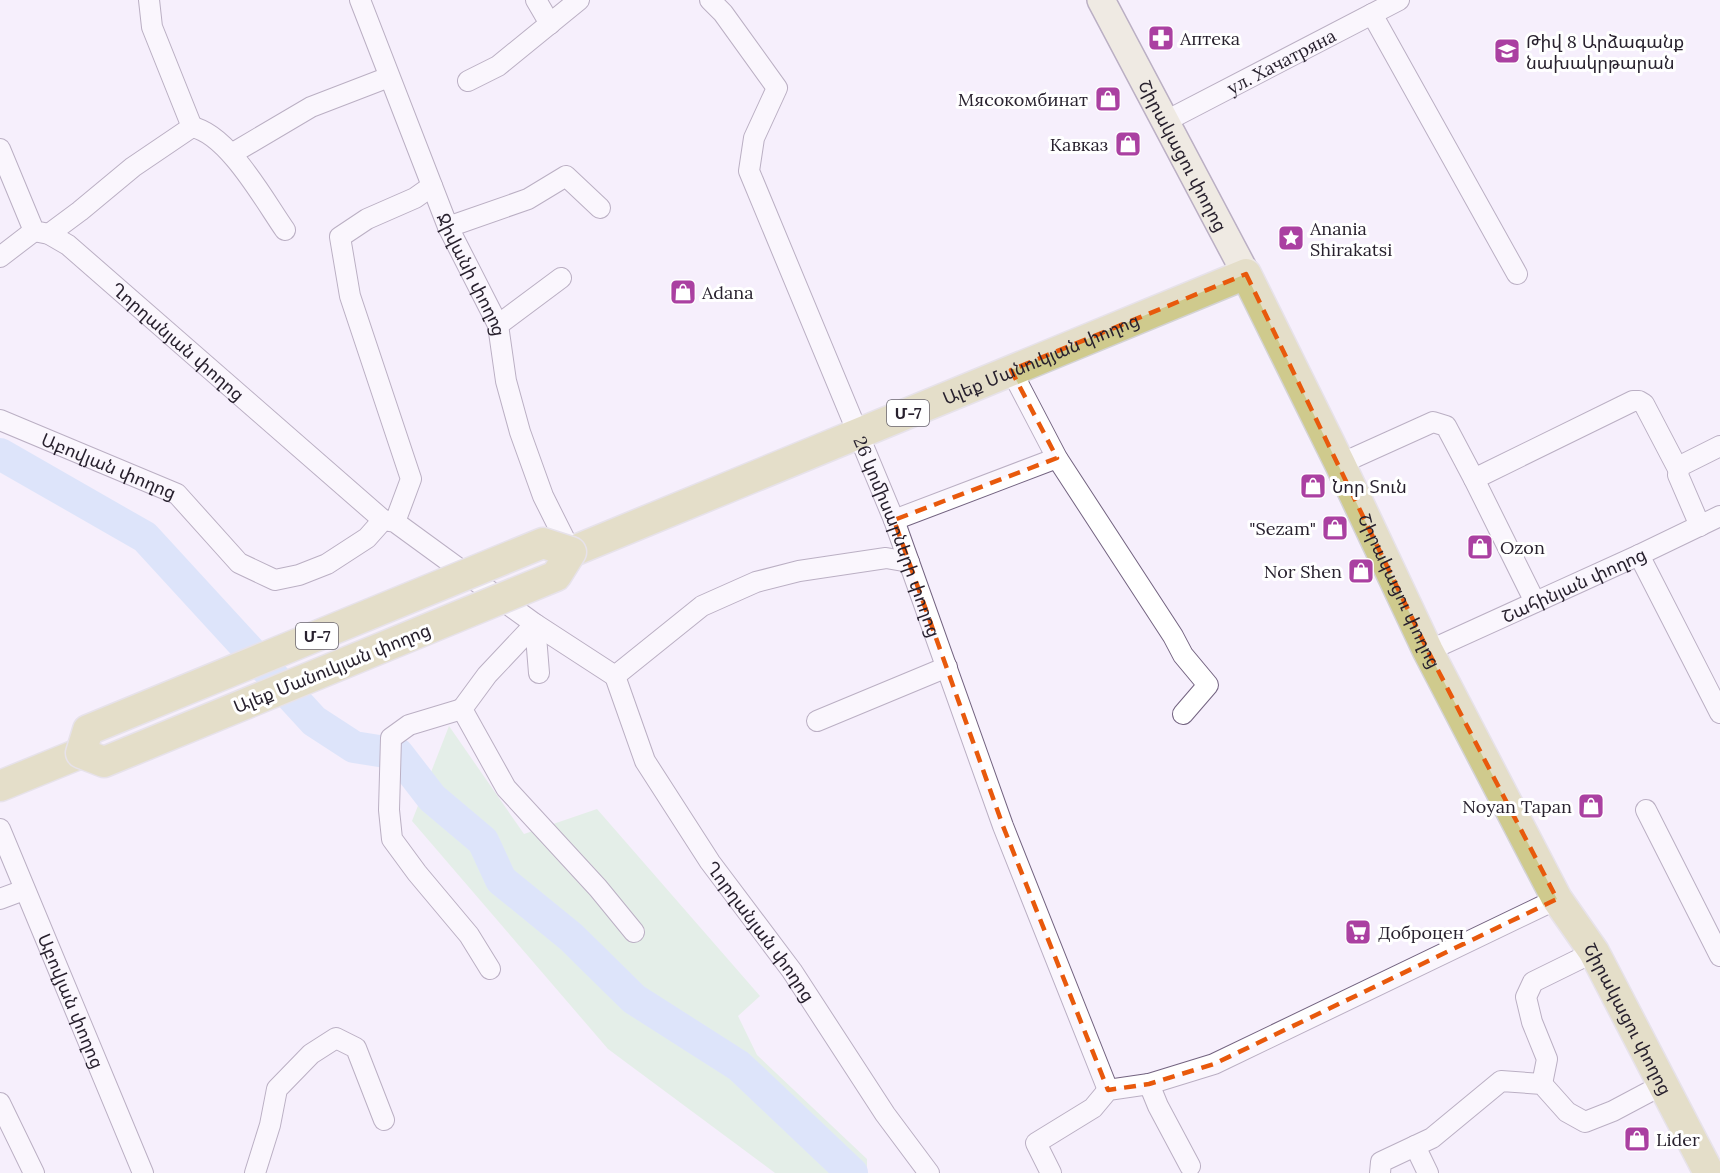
<svg xmlns="http://www.w3.org/2000/svg" width="1720" height="1173" viewBox="0 0 1720 1173" font-family="Lora,'Noto Sans Armenian',serif">
  <rect width="100%" height="100%" fill="#f6effc"/>
  <polygon fill="#cfeed1" points="449,726 524,834 597,809 760,996 738,1016 757,1055 867,1159 867,1173 775,1173 608,1049 412,821"/>
  <g fill="none" stroke-linecap="round" stroke-linejoin="round">
    <polyline stroke="#bfd8f9" stroke-width="32" points="0,454 145,537 314,721 354,747 398,754 432,798 483,841 501,880 571,937 634,999 739,1066 852,1173"/>
    <defs>
      <g id="minor">
        <polyline points="149,0 152,27 192,127"/>
        <path id="s1" d="M360 0 448 227 498 325 506 381 520 432 543 496 571 552"/>
        <polyline points="536,0 550,24"/>
        <path id="s2" d="M710 0 723 13 777 88 754 138 749 171 894 520 1003 826 1108 1090"/>
        <polyline points="1372,14 1517,274"/>
        <polyline points="468,81 498,66 579,0"/>
        <path id="s3" d="M1164 122 1399 0"/>
        <path id="s4" d="M0 149 34 231 49 234 68 245 383 520"/>
        <polyline points="233,153 311,107 389,77"/>
        <polyline points="448,227 528,199 566,176 600,208"/>
        <path d="M49 234 80 211 133 167 192 127C228 134 264 200 285 230"/>
        <polyline points="0,257 34,231"/>
        <polyline points="498,325 561,278"/>
        <polyline points="1011,370 1057,458 1173,636 1183,655 1208,685 1183,714"/>
        <path id="s5" d="M0 420 177 494 239 563 275 580 299 575 327 564 367 538 383 520 395 522 535 624 615 676 702 606 756 582 799 571 886 558 909 562"/>
        <polyline points="1340,464 1433,422 1446,426 1474,479 1633,401 1639,401 1644,404 1678,469"/>
        <polyline points="1474,479 1535,602"/>
        <polyline points="894,520 1057,458"/>
        <polyline points="395,522 411,479 350,296 340,237 367,219 415,198 432,186"/>
        <polyline points="1700,526 1678,475 1680,466 1720,446"/>
        <polyline points="1639,555 1720,713"/>
        <path id="s6" d="M1428 651 1639 555 1720 516"/>
        <polyline points="539,673 535,624 487,675 462,709 506,788 598,888 634,932"/>
        <path id="s7" d="M615 676 645 761 710 862 792 971 885 1114 929 1173"/>
        <polyline points="462,709 409,725 391,738 389,810 392,839 417,873 469,935 490,969"/>
        <polyline points="817,721 947,667"/>
        <polyline points="1646,810 1720,956"/>
        <path id="s8" d="M0 829 143 1173"/>
        <polyline points="0,899 24,890"/>
        <polyline points="1149,1084 1158,1106 1190,1166"/>
        <polyline points="1542,1084 1547,1059 1532,1022 1526,997 1533,982 1594,952"/>
        <polyline points="0,1103 34,1173"/>
        <polyline points="1415,1146 1428,1173"/>
        <polyline points="255,1173 270,1125 277,1089 311,1054 336,1038 356,1048 384,1120"/>
        <polyline points="1051,1173 1036,1143 1093,1108 1108,1090 1149,1084 1214,1064 1557,899"/>
        <polyline points="1380,1173 1381,1162 1432,1138 1501,1081 1542,1084 1567,1112 1585,1122 1613,1111 1662,1085"/>
      </g>
      <g id="secondary">
        <path id="s9" d="M1101 0 1246 274"/>
      </g>
      <g id="primary">
        <path id="s10" d="M571 552 1246 274 1340 464 1428 651 1557 899 1594 952 1709 1173"/>
        <polyline points="0,786 81,753"/>
      </g>
    </defs>
    <use href="#minor" stroke="#736380" stroke-width="22"/>
    <use href="#secondary" stroke="#736380" stroke-width="30"/>
    <use href="#primary" stroke="#d4d3d5" stroke-width="33"/>
    <use href="#minor" stroke="#fff" stroke-width="20"/>
    <use href="#secondary" stroke="#e7e5c6" stroke-width="27"/>
    <use href="#primary" stroke="#cfca8d" stroke-width="30"/>
    <defs>
      <polygon id="primary-bridge" points="543,543 571,552 556,576 104,762 81,753 88,730"/>
    </defs>
    <use href="#primary-bridge" stroke="#d4d3d5" stroke-width="33" stroke-linecap="butt"/>
    <use href="#primary-bridge" stroke="#cfca8d" stroke-width="30"/>
  </g>
  <path d="M0 0H1720V1173H0ZM1246 274 1428 651 1557 899 1214 1064 1149 1084 1108 1090 1003 826 894 520 1057 458 1011 370Z" fill="#f6effc" fill-opacity=".55" fill-rule="evenodd"/>
  <path fill="none" stroke="#e8590c" stroke-width="4.5" stroke-dasharray="12 8" stroke-linejoin="round" d="M1246 274 1428 651 1557 899 1214 1064 1149 1084 1108 1090 1003 826 894 520 1057 458 1011 370Z"/>
  <defs>
    <symbol id="pharmacy-square" viewBox="-11 -11 22 22"><rect x="-9" y="-9" width="18" height="18" rx="4" fill="#aa40a1" stroke="#fff"/><path d="M-2-6h4v4h4v4h-4v4h-4v-4h-4v-4h4Z" fill="#fff"/></symbol>
    <symbol id="school-square" viewBox="-11 -11 22 22"><rect x="-9" y="-9" width="18" height="18" rx="4" fill="#aa40a1" stroke="#fff"/><path d="M0-5L7-2L0 1L-7-2ZM-4 1L0 2.5L4 1V4Q0 6-4 4Z" fill="#fff"/></symbol>
    <symbol id="shop-square" viewBox="-11 -11 22 22"><rect x="-9" y="-9" width="18" height="18" rx="4" fill="#aa40a1" stroke="#fff"/><path d="M-5-2.5h2.3a2.7 3.5 0 0 1 5.4 0H5L5.5 6h-11ZM-1.5-2.5h3a1.5 2.3 0 0 0-3 0Z" fill="#fff"/></symbol>
    <symbol id="sight-square" viewBox="-11 -11 22 22"><rect x="-9" y="-9" width="18" height="18" rx="4" fill="#aa40a1" stroke="#fff"/><path d="M0-6L1.8-2.2L6-1.7L2.9 1.2L3.7 5.4L0 3.3L-3.7 5.4L-2.9 1.2L-6-1.7L-1.8-2.2Z" fill="#fff"/></symbol>
    <symbol id="supermarket-square" viewBox="-11 -11 22 22"><rect x="-9" y="-9" width="18" height="18" rx="4" fill="#aa40a1" stroke="#fff"/><path d="M-6-5.5h2.5l.6 2H6L4.5 2H-2.5L-4.4-4H-6ZM-1.5 3.2a1.3 1.3 0 1 0 .1 0ZM3 3.2a1.3 1.3 0 1 0 .1 0Z" fill="#fff"/></symbol>
  </defs>
  <g fill-rule="evenodd">
    <use href="#pharmacy-square" x="1146" y="23" width="30" height="30"/>
    <use href="#school-square" x="1492" y="36" width="30" height="30"/>
    <use href="#shop-square" x="1093" y="84" width="30" height="30"/>
    <use href="#shop-square" x="1113" y="129" width="30" height="30"/>
    <use href="#sight-square" x="1276" y="223" width="30" height="30"/>
    <use href="#shop-square" x="668" y="277" width="30" height="30"/>
    <use href="#shop-square" x="1298" y="471" width="30" height="30"/>
    <use href="#shop-square" x="1320" y="513" width="30" height="30"/>
    <use href="#shop-square" x="1465" y="532" width="30" height="30"/>
    <use href="#shop-square" x="1346" y="556" width="30" height="30"/>
    <use href="#shop-square" x="1576" y="791" width="30" height="30"/>
    <use href="#supermarket-square" x="1343" y="917" width="30" height="30"/>
    <use href="#shop-square" x="1622" y="1124" width="30" height="30"/>
  </g>
  <g text-anchor="middle" dominant-baseline="central" stroke-width="6" stroke-linejoin="round" paint-order="stroke">
    <g fill="#fff" stroke="#68646d" stroke-width="1.5">
      <rect x="887" y="400" width="42" height="26" rx="4.5"/>
      <rect x="296" y="623" width="42" height="26" rx="4.5"/>
    </g>
    <g font-size="16" font-weight="bold" fill="#28212e">
      <text x="908" y="413">Մ-7</text>
      <text x="317" y="636">Մ-7</text>
    </g>
    <g font-size="18" fill="#28212e" stroke="#fff" text-anchor="start">
      <text x="1180" y="38">Аптека</text>
      <text x="1526" y="41">Թիվ 8 Արձագանք<tspan x="1526" dy="21">նախակրթարան</tspan></text>
      <text x="1088" y="99" text-anchor="end">Мясокомбинат</text>
      <text x="1108" y="144" text-anchor="end">Кавказ</text>
      <text x="1310" y="228">Anania<tspan x="1310" dy="21">Shirakatsi</tspan></text>
      <text x="702" y="292">Adana</text>
      <text x="1332" y="486">Նոր Տուն</text>
      <text x="1316" y="528" text-anchor="end">"Sezam"</text>
      <text x="1500" y="547">Ozon</text>
      <text x="1342" y="571" text-anchor="end">Nor Shen</text>
      <text x="1572" y="806" text-anchor="end">Noyan Tapan</text>
      <text x="1378" y="932">Доброцен</text>
      <text x="1656" y="1139">Lider</text>
    </g>
    <g font-size="18" fill="#28212e" stroke="#fff">
      <text stroke="none"><textPath href="#s3" startOffset="132">ул. Хачатряна</textPath></text>
      <text stroke="none"><textPath href="#s9" startOffset="176">Շիրակացու փողոց</textPath></text>
      <text stroke="none"><textPath href="#s1" startOffset="297">Ջիվանի փողոց</textPath></text>
      <text stroke="none"><textPath href="#s4" startOffset="272">Ղորղանյան փողոց</textPath></text>
      <text stroke="none"><textPath href="#s10" startOffset="508">Ալեք Մանուկյան փողոց</textPath></text>
      <text stroke="none"><textPath href="#s5" startOffset="118">Աբովյան փողոց</textPath></text>
      <text stroke="none"><textPath href="#s2" startOffset="594">26 կոմիսարների փողոց</textPath></text>
      <text stroke="none"><textPath href="#s6" startOffset="160">Շահինյան փողոց</textPath></text>
      <text stroke="none"><textPath href="#s10" startOffset="1082">Շիրակացու փողոց</textPath></text>
      <text transform="translate(332 668) rotate(-22)">Ալեք Մանուկյան փողոց</text>
      <text stroke="none"><textPath href="#s7" startOffset="296">Ղորղանյան փողոց</textPath></text>
      <text stroke="none"><textPath href="#s8" startOffset="186">Աբովյան փողոց</textPath></text>
      <text stroke="none"><textPath href="#s10" startOffset="1568">Շիրակացու փողոց</textPath></text>
    </g>
  </g>
</svg>
